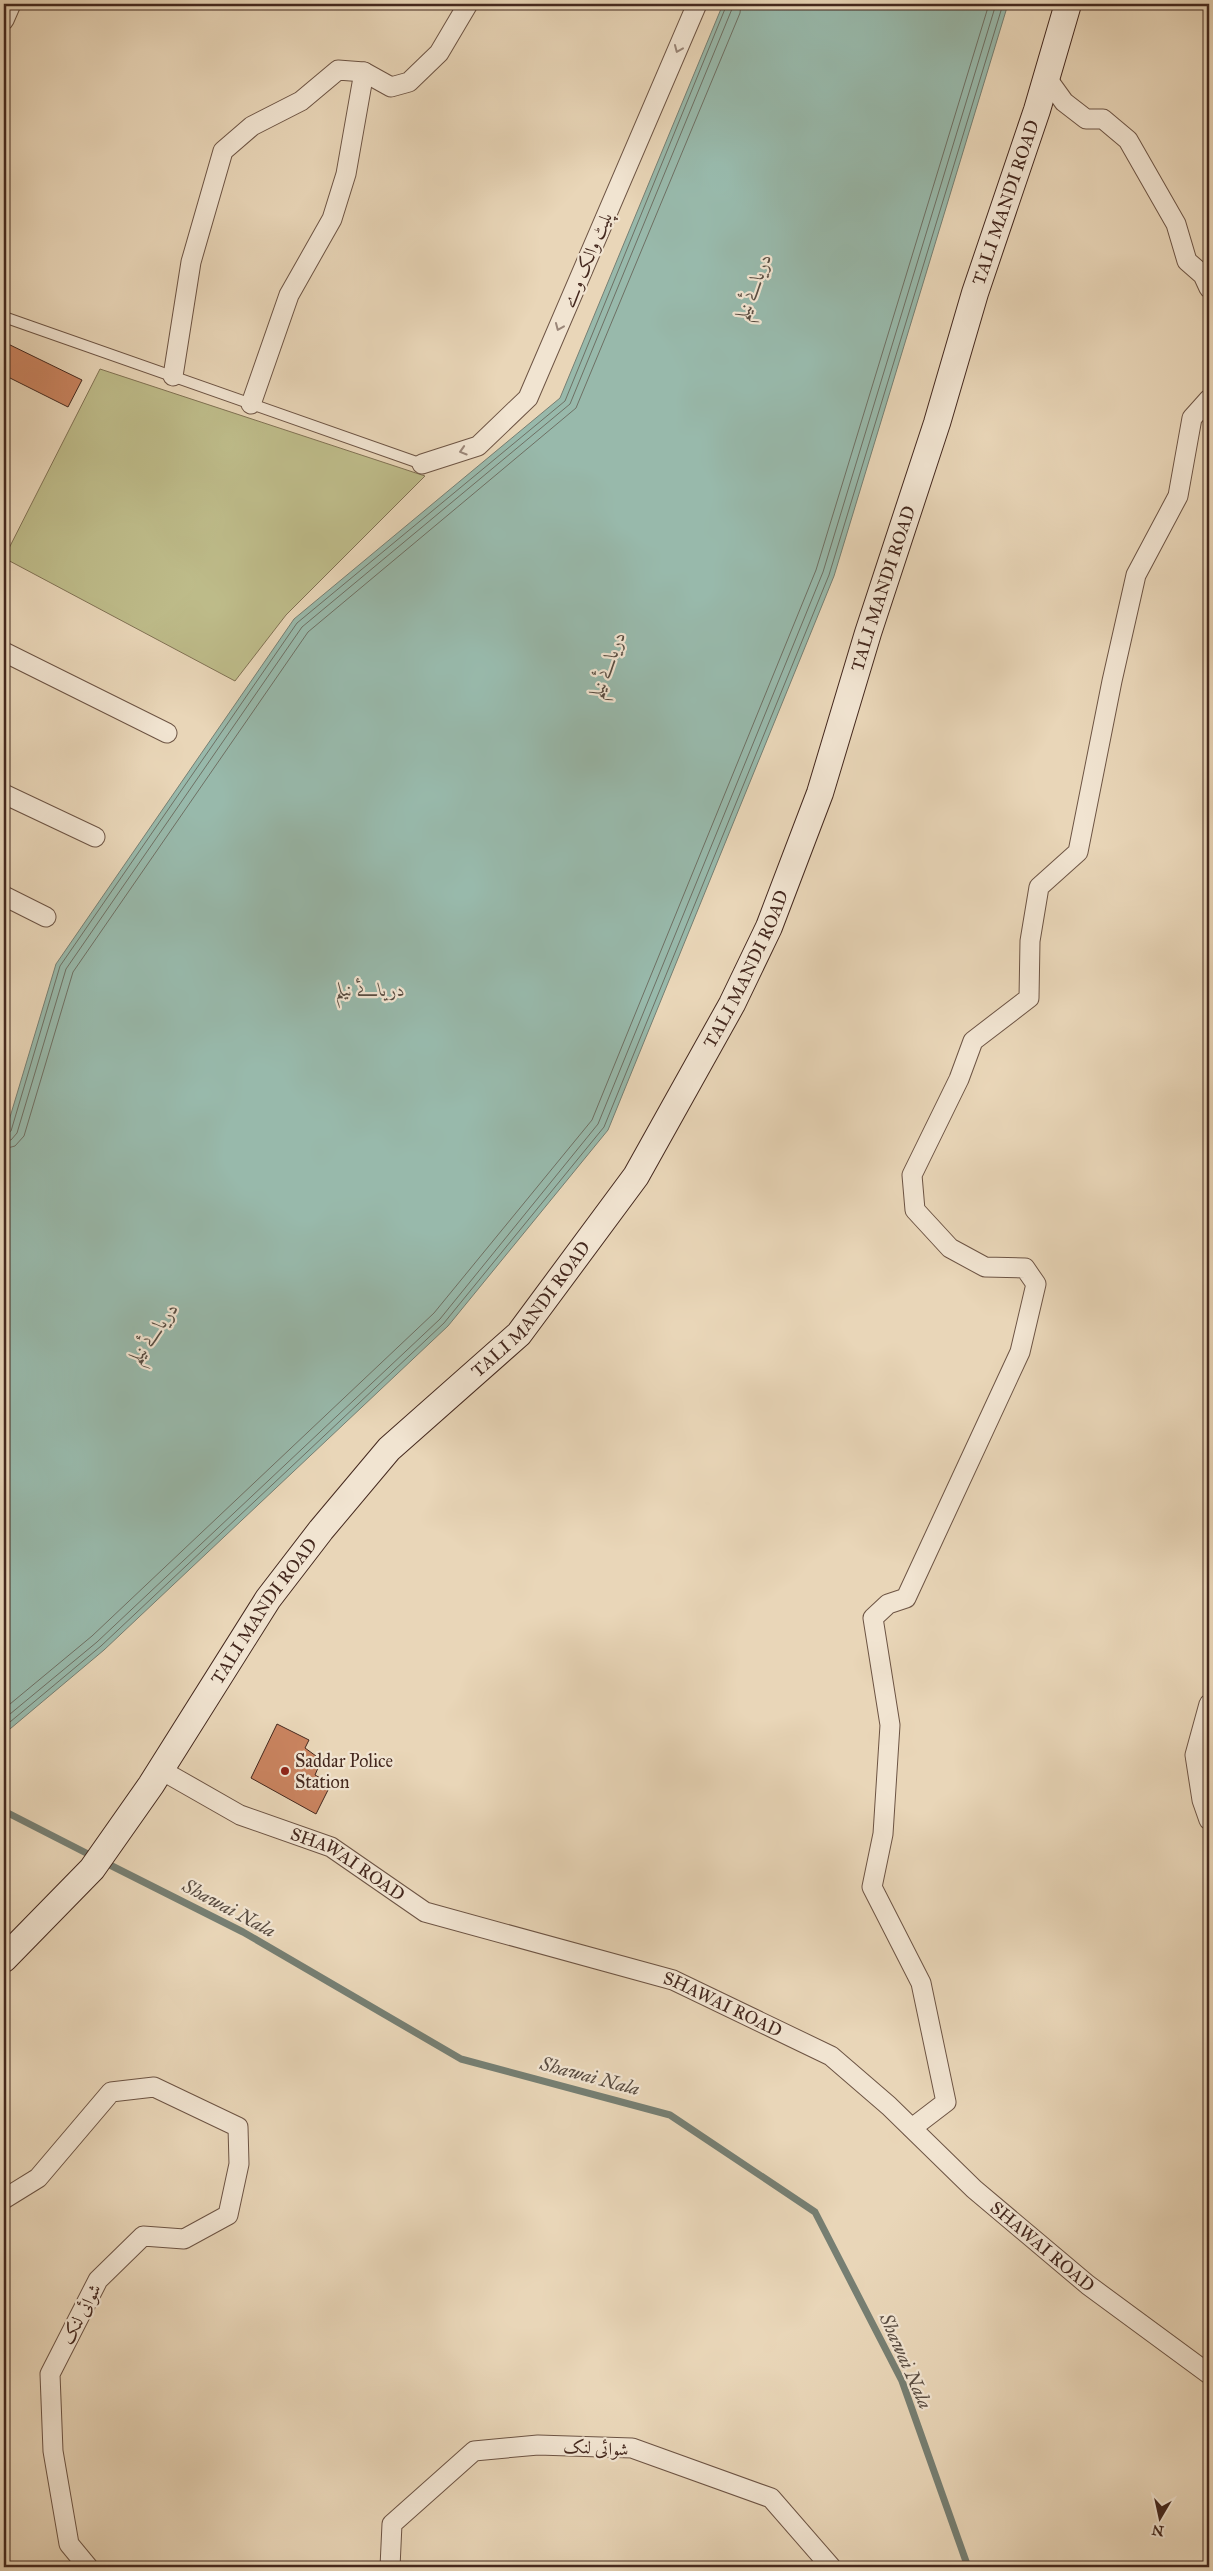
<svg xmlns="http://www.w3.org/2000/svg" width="1213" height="2571" viewBox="0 0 1213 2571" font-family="'IM FELL Great Primer',Amiri,serif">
  <rect width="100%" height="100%" fill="#e9d6b8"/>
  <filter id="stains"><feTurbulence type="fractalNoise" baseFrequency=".004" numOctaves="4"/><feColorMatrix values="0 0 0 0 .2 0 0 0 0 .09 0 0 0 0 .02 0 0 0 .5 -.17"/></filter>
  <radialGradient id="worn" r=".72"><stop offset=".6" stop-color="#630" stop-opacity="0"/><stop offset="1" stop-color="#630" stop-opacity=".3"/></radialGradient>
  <polygon fill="#bebc8a" stroke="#817254" points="100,369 425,476 286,615 235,681 4,558"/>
  <polygon fill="#98b9ab" stroke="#767f73" points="723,4 1008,4 834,576 608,1130 448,1326 104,1650 4,1734 4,1137 56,964 294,619 560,398"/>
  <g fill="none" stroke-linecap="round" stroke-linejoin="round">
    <g stroke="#6e7064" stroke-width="1">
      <polyline points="4,1135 11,1131 60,966 297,623 565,401 727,4"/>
      <polyline points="4,1141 11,1140 17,1133 66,969 302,627 570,404 734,4"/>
      <polyline points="4,1149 15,1146 24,1136 73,972 308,632 576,408 740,13 741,4"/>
      <polyline points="4,1709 92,1636 434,1313 592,1120 816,570 989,4"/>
      <polyline points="4,1719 97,1642 440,1319 598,1124 823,572 996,4"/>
      <polyline points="4,1727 101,1646 444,1323 604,1127 829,575 1003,4"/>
    </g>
    <g stroke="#767f73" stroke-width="7">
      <polyline points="4,1811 94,1857"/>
      <polyline points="104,1862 243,1932 461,2059 670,2115 815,2212 902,2381 968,2567"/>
    </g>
  </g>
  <g fill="#ca8460" stroke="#44281e">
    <polygon points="4,342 82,380 68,407 4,375"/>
    <polygon points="277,1724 309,1740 305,1748 316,1756 312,1762 318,1768 315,1775 331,1784 316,1814 251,1778"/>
  </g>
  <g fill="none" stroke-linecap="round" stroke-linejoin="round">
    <defs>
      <polyline id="lane" points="4,317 422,464"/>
      <g id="street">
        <polyline points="4,20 11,4"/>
        <polyline points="1046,77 1064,102 1086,119 1103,119 1128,140 1176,224 1187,261 1203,275 1209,288"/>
        <polyline points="173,376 191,262 223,151 252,126 301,101 338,70 364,72 391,87 409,82 439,53 468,4"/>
        <polyline points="251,404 289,295 332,219 346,174 364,72"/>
        <polyline points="422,464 478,446 528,398 697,4"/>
        <polyline points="4,652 167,733"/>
        <polyline points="4,794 95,837"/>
        <polyline points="4,896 46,917"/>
        <polyline points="1209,1704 1195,1755 1202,1800 1209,1820"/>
        <path id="s1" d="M161 1770 240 1815 331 1847 425 1912 673 1980 831 2056 889 2106 974 2189 1088 2285 1209 2374"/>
        <polyline points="912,2128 946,2102 921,1983 872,1887 883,1834 890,1725 873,1618 888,1604 906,1598 1020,1352 1036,1284 1025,1268 985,1267 950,1248 915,1210 912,1175 959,1079 973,1041 1029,998 1030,941 1039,887 1078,852 1112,681 1136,575 1178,496 1192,418 1209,399"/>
        <polyline points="4,2199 38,2178 111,2092 154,2087 238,2127 239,2164 228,2215 184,2239 143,2236 98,2280 50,2374 53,2451 69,2544 88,2567"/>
        <polyline points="390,2567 392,2524 474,2451 538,2445 632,2448 771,2498 831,2567"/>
      </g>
      <g id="secondary">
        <path id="s2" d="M4 1959 92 1869 151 1785 268 1599 321 1530 389 1449 519 1334 636 1176 732 1004 769 927 820 793 868 633 937 423 975 293 1037 110 1068 4"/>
      </g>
    </defs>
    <use href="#lane" stroke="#6d5444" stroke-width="12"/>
    <use href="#street" stroke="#6d5444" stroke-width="21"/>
    <use href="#secondary" stroke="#44281e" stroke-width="28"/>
    <use href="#lane" stroke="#f1e4d1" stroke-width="10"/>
    <use href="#street" stroke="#f1e4d1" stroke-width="19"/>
    <use href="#secondary" stroke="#f1e4d1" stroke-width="26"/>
  </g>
  <defs><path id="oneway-chevron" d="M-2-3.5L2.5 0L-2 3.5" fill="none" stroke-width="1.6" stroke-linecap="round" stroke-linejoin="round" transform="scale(1.25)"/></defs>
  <g stroke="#9a8678">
    <use href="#oneway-chevron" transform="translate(678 49) rotate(113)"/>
    <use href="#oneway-chevron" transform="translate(559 327) rotate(113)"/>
    <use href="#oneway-chevron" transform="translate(463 451) rotate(163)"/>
  </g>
  <circle fill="#8f2418" stroke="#f1e4d1" stroke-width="2" cx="285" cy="1771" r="5"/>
  <g text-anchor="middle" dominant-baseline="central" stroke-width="4.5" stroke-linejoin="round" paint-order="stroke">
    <g font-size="18" fill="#44281e" stroke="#f1e4d1">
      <text stroke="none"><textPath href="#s2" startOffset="2056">TALI MANDI ROAD</textPath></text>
      <text transform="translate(587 260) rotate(-67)">پلیٹ والک وے</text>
      <text stroke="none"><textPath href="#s2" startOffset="1651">TALI MANDI ROAD</textPath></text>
      <text stroke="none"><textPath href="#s2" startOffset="1246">TALI MANDI ROAD</textPath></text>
      <text stroke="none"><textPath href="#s2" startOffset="841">TALI MANDI ROAD</textPath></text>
      <text stroke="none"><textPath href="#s2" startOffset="436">TALI MANDI ROAD</textPath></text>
      <text stroke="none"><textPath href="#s1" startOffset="210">SHAWAI ROAD</textPath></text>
      <text stroke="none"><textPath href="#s1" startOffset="614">SHAWAI ROAD</textPath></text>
      <text stroke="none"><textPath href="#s1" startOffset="1019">SHAWAI ROAD</textPath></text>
      <text transform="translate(81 2314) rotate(-62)">شوائی لنک</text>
      <text transform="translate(596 2448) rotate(3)">شوائی لنک</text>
    </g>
    <g font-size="18" fill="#44281e" stroke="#f1e4d1" text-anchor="start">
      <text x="295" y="1761">Saddar Police<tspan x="295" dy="21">Station</tspan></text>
    </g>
    <g font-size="19" font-style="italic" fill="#594c41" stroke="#f1e4d1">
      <text transform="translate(753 287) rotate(-69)">دریائے نیلم</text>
      <text transform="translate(607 665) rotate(-69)">دریائے نیلم</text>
      <text x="370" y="989">دریائے نیلم</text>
      <text transform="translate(153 1333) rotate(-54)">دریائے نیلم</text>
      <text transform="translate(229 1908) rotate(28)">Shawai Nala</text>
      <text transform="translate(590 2076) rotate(15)">Shawai Nala</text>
      <text transform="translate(906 2361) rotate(66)">Shawai Nala</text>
    </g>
  </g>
  <rect width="1213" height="2571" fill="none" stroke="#e9d6b8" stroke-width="20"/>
  <rect x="5" y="5" width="1203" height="2561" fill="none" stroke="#44281e" stroke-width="2.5"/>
  <rect x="10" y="10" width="1193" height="2551" fill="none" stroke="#44281e"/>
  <g transform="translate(1160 2518) rotate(189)" stroke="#f1e4d1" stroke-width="4" paint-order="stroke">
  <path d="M0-4L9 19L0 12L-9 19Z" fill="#44281e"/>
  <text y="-8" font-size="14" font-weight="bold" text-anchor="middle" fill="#44281e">N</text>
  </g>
  <rect width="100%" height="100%" filter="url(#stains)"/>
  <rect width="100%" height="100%" fill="url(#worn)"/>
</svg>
